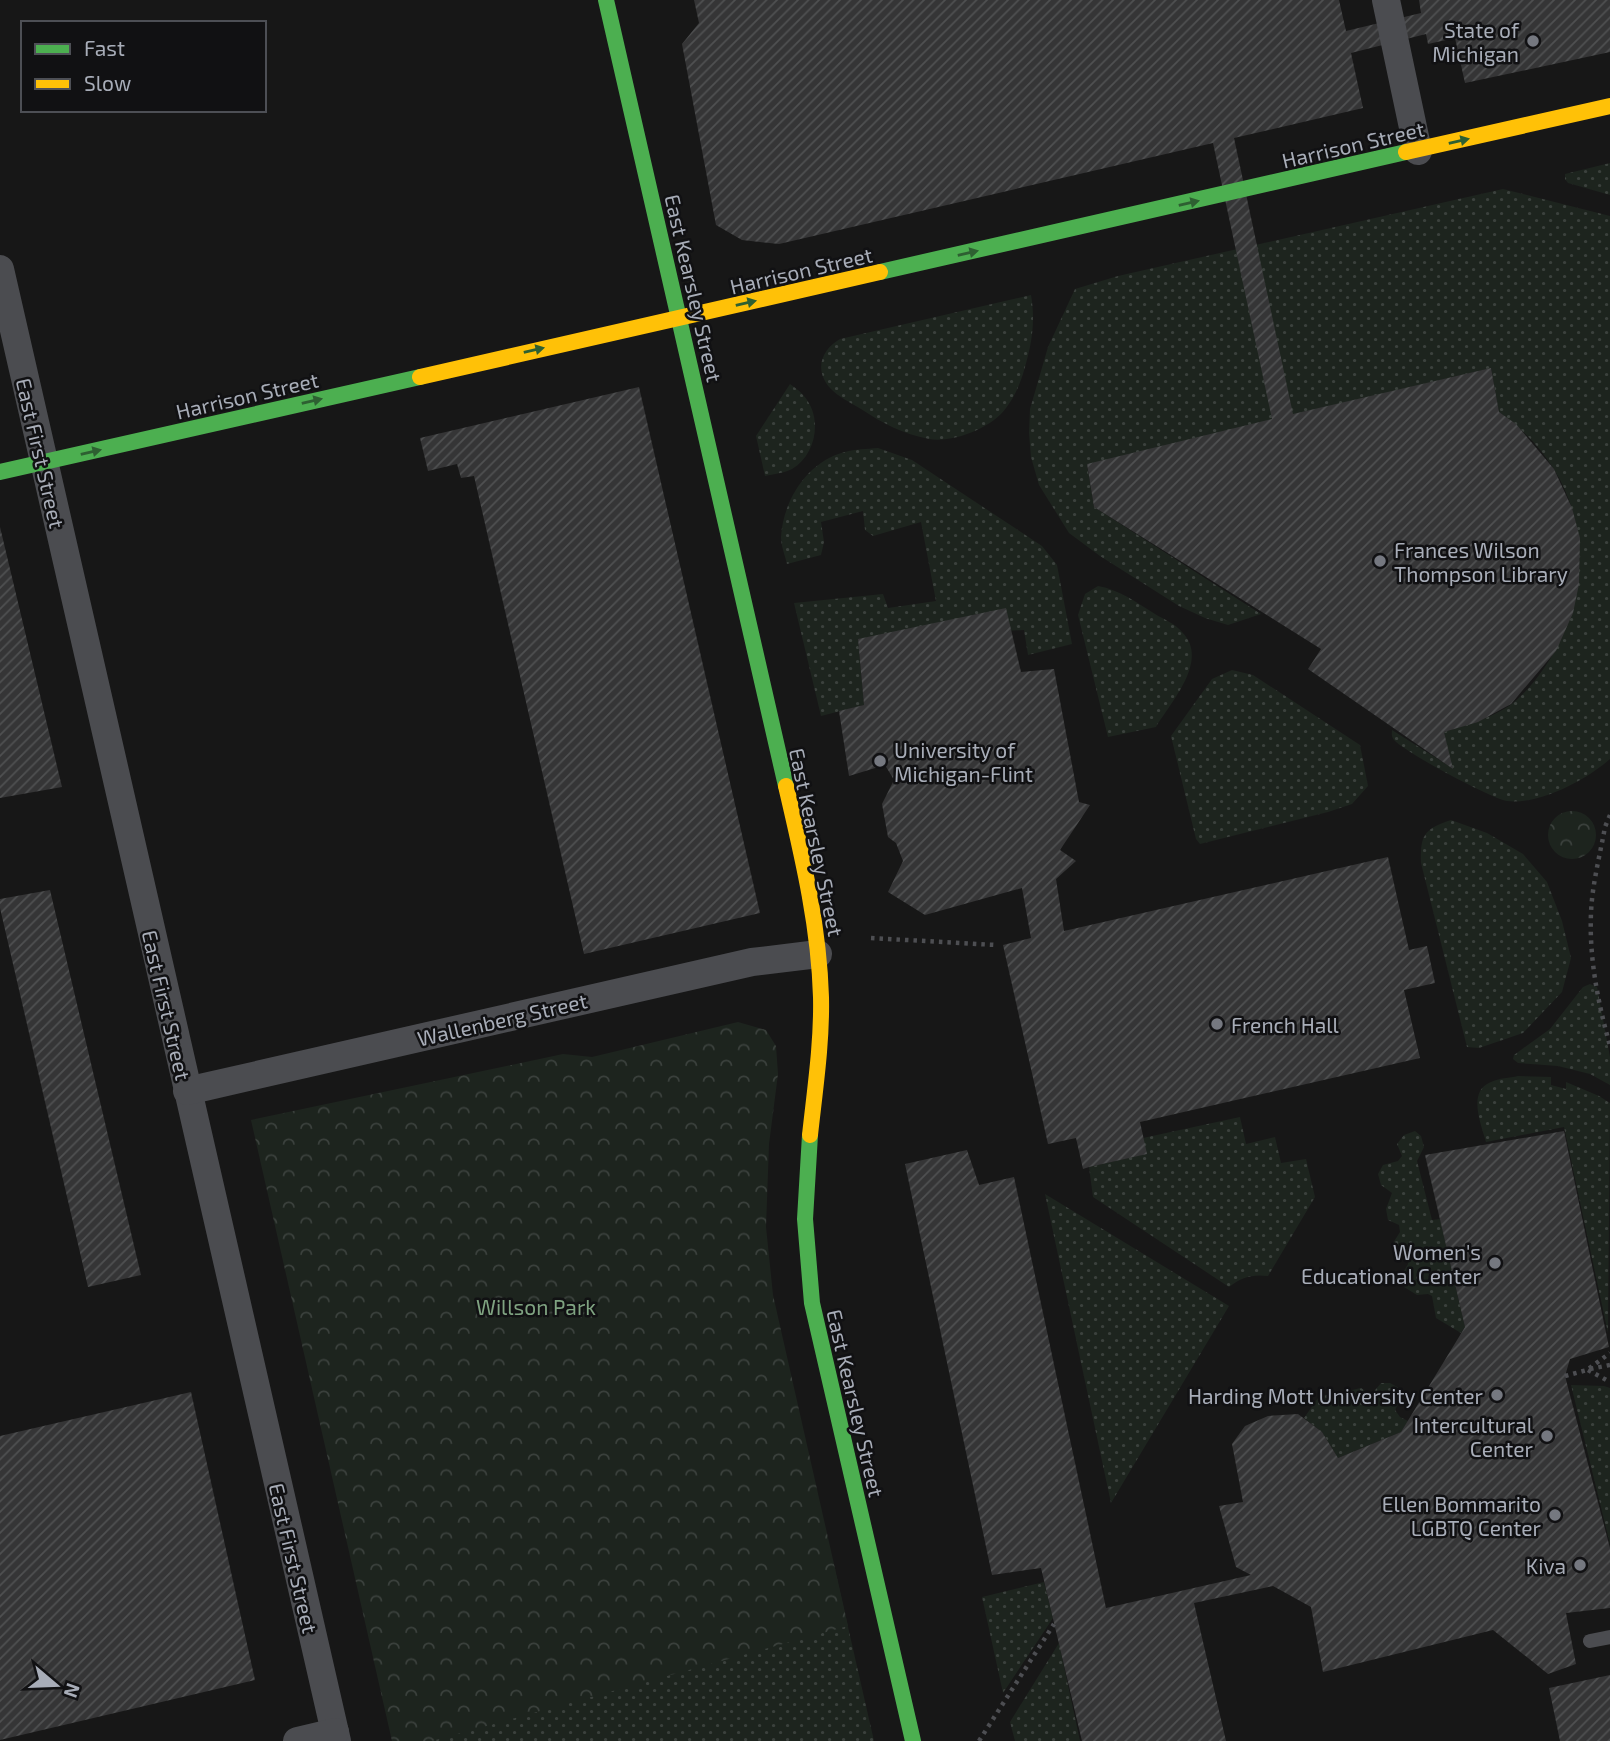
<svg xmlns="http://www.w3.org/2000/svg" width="1610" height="1741" viewBox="0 0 1610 1741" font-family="'Exo 2',sans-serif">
  <defs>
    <pattern id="grass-dots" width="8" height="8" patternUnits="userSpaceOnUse" patternTransform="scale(1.75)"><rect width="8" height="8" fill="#1d241e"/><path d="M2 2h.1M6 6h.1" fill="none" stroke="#3b413d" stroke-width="1.8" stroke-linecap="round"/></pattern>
    <pattern id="park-crowns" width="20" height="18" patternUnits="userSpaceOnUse" patternTransform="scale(1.75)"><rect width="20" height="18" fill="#1d241e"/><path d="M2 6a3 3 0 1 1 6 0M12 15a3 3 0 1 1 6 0" fill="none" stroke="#3b413d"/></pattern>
    <pattern id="building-hatch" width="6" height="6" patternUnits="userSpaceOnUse" patternTransform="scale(1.75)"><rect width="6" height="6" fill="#353536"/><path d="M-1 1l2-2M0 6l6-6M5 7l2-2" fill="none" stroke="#4f5051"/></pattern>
  </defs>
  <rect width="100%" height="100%" fill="#171717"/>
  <g fill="url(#grass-dots)">
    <polygon points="1610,163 1610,195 1568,183 1565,179 1565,174"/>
    <path d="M1503 189 1610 216V759C1586 780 1540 805 1507 801 1490 798 1406 753 1394 740 1391 736 1392 734 1392 730L1452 768 1444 732C1467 725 1489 719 1509 706 1529 692 1551 661 1561 639 1600 554 1576 466 1499 412L1491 368 1087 465 1094 507 1261 614 1228 625 1205 618 1179 606 1100 556 1069 533 1039 485 1031 457 1029 433 1030 409 1048 347 1075 289 1118 276Z"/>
    <path d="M1031 295C1036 324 1031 347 1023 374 1019 386 1014 398 1006 408 992 428 953 443 929 439 903 434 882 423 861 409 848 401 830 393 824 379 816 362 826 347 840 339Z"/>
    <path d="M790 384C794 387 800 391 803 395 823 416 817 454 792 469 785 473 773 474 765 476L756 436Z"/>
    <path d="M878 448 912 460 1042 546 1057 565 1072 644 1028 655 1024 630 858 639 864 705 821 716 794 603 883 594 888 608 936 601 921 522 873 536 865 530 863 511 821 522 824 542 821 555 787 564C785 555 781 546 781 537 783 500 808 461 845 452 855 449 867 449 878 448Z"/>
    <path d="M1098 586C1120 590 1136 602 1155 614 1163 619 1176 624 1182 632 1210 660 1171 702 1156 727L1108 737 1078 615 1085 594Z"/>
    <polygon points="1232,670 1253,675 1360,745 1368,786 1352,804 1328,812 1200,844 1196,839 1171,736 1212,679"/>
    <path d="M1451 820 1487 833 1523 854 1547 882 1562 921 1571 958 1562 992 1523 1033 1479 1048 1467 1047 1421 863C1420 835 1424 829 1451 820Z"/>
    <polygon points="1590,984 1597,987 1610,1057 1610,1085 1590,1074 1558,1066 1518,1063 1513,1059 1514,1055 1550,1029 1583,987"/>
    <path d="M1518 1076 1551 1077V1085L1566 1089V1082L1599 1096 1610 1103 1608 1333 1564 1127 1486 1142C1481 1124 1467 1091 1491 1082 1499 1078 1510 1078 1518 1076Z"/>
    <path d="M1240 1117 1246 1144 1275 1137 1281 1163 1306 1159 1315 1197 1268 1276C1252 1274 1242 1277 1229 1287L1093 1197 1089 1167 1146 1154 1143 1138Z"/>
    <polygon points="1415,1131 1421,1136 1424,1147 1417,1161 1432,1220 1440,1219 1465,1327 1461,1333 1436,1318 1432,1296 1428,1294 1417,1295 1404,1287 1401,1276 1408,1264 1407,1257 1396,1252 1393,1243 1400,1232 1399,1225 1388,1220 1386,1209 1392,1193 1381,1185 1378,1174 1383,1165 1398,1161 1402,1156 1397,1144 1404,1135"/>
    <polygon points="1045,1194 1229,1306 1111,1503"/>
    <polygon points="1381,1383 1390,1383 1399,1388 1402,1397 1395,1410 1400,1417 1408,1421 1401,1432 1338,1458 1322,1432 1304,1418 1318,1398 1335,1391 1342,1398 1348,1396 1352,1390 1361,1388 1371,1395"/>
    <polygon points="1571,1385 1604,1386 1610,1388 1610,1544"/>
    <polygon points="835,1570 874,1741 424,1741"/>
    <polygon points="1044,1582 1053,1618 1003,1693 982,1597"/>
    <polygon points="1059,1643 1080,1741 1015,1741 1010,1722"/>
  </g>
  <g fill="url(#park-crowns)">
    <circle cx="1572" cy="835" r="24"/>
    <polygon points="738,1022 766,1030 776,1046 778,1074 769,1144 766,1227 773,1295 848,1626 432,1741 392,1741 251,1120 563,1054 592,1057"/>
  </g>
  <g fill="url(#building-hatch)">
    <polygon points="694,0 1339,0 1346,31 1421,13 1419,0 1610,0 1610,52 1465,83 1455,38 1428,44 1426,34 1351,53 1363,108 1234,138 1293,414 1491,368 1499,412 1516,424 1554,469 1572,508 1580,538 1579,584 1573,613 1556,651 1511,704 1478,722 1444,732 1453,769 1308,669 1321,649 1094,507 1087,464 1272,419 1213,143 779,244 742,240 716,225 682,44 699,23"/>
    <polygon points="639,387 760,913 584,954 474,476 461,478 457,464 428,471 420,438"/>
    <polygon points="0,527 62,787 0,798"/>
    <polygon points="1006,608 1021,672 1054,669 1079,802 1090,805 1060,850 1076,861 1056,879 1064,931 1388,857 1409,950 1427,946 1435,983 1404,990 1420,1058 1140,1122 1147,1154 1089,1167 1083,1169 1076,1138 1048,1144 1003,945 1031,938 1022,888 925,915 888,892 903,861 896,843 888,837 882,804 894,780 885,765 849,776 839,711 864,705 858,639"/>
    <polygon points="50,890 141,1275 88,1287 0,908 0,899"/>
    <polygon points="1564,1131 1609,1347 1570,1359 1565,1376 1610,1548 1610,1608 1566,1613 1576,1664 1548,1674 1493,1630 1323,1672 1311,1607 1273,1586 1194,1603 1226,1741 1082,1741 1041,1568 992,1575 905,1164 967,1150 979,1185 1014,1177 1106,1608 1251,1575 1236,1567 1219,1506 1243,1502 1232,1444 1245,1426 1268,1416 1298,1414 1322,1432 1338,1458 1401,1432 1465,1327 1425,1155"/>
    <polygon points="191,1392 255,1680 0,1740 0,1436"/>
    <polygon points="1610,1675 1610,1741 1560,1741 1549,1688"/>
  </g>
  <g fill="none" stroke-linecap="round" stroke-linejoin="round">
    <g stroke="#4d4e52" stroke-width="4.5" stroke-dasharray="3.5 5" stroke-linecap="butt">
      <path d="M1610 815 1605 827C1600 855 1592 885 1591 913 1589 958 1598 1003 1610 1046"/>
      <polyline points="871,938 996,945"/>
      <polyline points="1590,1369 1610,1365"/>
      <polyline points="1588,1370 1610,1382"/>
      <polyline points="1565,1376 1587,1370 1610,1353"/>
      <polyline points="979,1741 1054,1624"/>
    </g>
    <polyline stroke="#4b4c50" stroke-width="14" points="1590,1641 1610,1637"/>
    <g stroke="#4b4c50" stroke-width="28">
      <polyline points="1386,0 1418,151"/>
      <polyline points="0,269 337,1741"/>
      <polyline points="187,1091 752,962 818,954"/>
      <polyline points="297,1741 335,1732"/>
    </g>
    <g stroke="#4caf50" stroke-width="16">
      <polyline points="606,0 786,786"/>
      <polyline points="880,272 1406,152"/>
      <polyline points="0,472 420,377"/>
      <polyline points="810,1135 805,1219 812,1303 913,1741"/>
    </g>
    <g stroke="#ffc107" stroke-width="16">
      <polyline points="1406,152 1610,106"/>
      <polyline points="420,377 880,272"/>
      <path d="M786 786C802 855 819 925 821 997 822 1043 815 1089 810 1135"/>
    </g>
  </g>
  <defs><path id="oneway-solid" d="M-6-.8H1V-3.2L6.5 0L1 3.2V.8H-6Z" transform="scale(1.75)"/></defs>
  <g fill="#2e6032">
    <use href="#oneway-solid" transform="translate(1459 141) rotate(-13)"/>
    <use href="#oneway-solid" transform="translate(1189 203) rotate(-13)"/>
    <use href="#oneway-solid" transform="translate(968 253) rotate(-13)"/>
    <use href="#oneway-solid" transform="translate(746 303) rotate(-13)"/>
    <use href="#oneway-solid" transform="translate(534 350) rotate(-13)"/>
    <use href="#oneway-solid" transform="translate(312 401) rotate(-13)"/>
    <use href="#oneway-solid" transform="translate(91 452) rotate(-13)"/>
  </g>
  <g fill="#757880" stroke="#111113" stroke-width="2.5">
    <circle cx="1533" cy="41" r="7"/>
    <circle cx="1380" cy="561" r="7"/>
    <circle cx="880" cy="761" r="7"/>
    <circle cx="1217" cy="1024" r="7"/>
    <circle cx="1495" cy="1263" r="7"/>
    <circle cx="1497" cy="1395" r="7"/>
    <circle cx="1547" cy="1436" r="7"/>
    <circle cx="1555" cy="1515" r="7"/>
    <circle cx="1580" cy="1565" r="7"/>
  </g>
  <g text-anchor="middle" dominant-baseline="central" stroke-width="5" stroke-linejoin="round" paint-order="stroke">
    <g font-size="21" fill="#a8adb8" stroke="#111113" text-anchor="end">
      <text x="1519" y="29">State of<tspan x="1519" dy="24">Michigan</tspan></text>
      <text x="1394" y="549" text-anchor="start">Frances Wilson<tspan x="1394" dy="24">Thompson Library</tspan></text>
      <text x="894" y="749" text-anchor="start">University of<tspan x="894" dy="24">Michigan-Flint</tspan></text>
      <text x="1231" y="1024" text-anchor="start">French Hall</text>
      <text x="1481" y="1251">Women's<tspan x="1481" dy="24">Educational Center</tspan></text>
      <text x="1483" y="1395">Harding Mott University Center</text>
      <text x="1533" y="1424">Intercultural<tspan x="1533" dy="24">Center</tspan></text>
      <text x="1541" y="1503">Ellen Bommarito<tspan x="1541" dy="24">LGBTQ Center</tspan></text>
      <text x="1566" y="1565">Kiva</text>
    </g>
    <g font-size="21" fill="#a8adb8" stroke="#111113">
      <text transform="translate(1353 144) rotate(-13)">Harrison Street</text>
      <text transform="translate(801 270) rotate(-13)">Harrison Street</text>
      <text transform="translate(694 288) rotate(77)">East Kearsley Street</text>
      <text transform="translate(247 395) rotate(-13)">Harrison Street</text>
      <text transform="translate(41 453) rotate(77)">East First Street</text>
      <text transform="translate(817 842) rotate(78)">East Kearsley Street</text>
      <text transform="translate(167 1005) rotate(77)">East First Street</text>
      <text transform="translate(502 1019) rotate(-13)">Wallenberg Street</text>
      <text transform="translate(856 1403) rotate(77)">East Kearsley Street</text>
      <text transform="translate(294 1558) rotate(77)">East First Street</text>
    </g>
    <g font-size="21" fill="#7fa381" stroke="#111113">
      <text x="536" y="1306">Willson Park</text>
    </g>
  </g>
  <rect x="21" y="21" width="245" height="91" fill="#111113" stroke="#4d4f55" stroke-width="2"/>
  <rect x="35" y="44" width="35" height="10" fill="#4caf50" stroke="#4d4f55" stroke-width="2"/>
  <text x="84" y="56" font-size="21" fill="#a8adb8">Fast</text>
  <rect x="35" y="79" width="35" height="10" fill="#ffc107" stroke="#4d4f55" stroke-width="2"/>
  <text x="84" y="91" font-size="21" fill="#a8adb8">Slow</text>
  <g transform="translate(56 1685) rotate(109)" stroke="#111113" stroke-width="5" paint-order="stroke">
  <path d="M0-5L12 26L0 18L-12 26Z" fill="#a8adb8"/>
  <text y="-10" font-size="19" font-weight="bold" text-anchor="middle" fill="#a8adb8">N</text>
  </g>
</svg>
